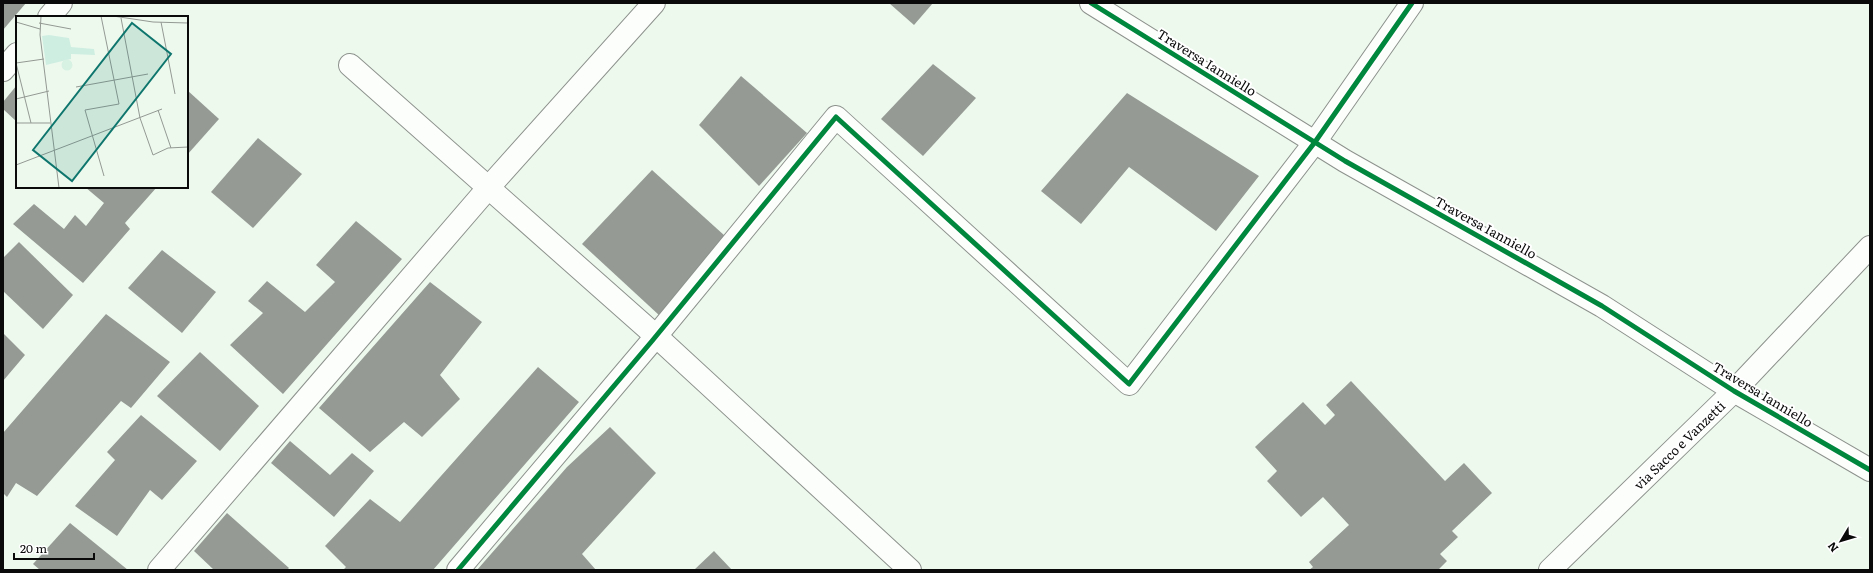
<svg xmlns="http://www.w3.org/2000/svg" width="1873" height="573" viewBox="0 0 1873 573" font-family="Literata,serif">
  <rect width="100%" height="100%" fill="#eef9ee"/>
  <g fill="#959b94">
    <polygon points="3,3 26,3 3,30"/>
    <polygon points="889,3 933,3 914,25"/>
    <polygon points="933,64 976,98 923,156 881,119"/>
    <polygon points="741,76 807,133 759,186 699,125"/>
    <polygon points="17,85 17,122 3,109 3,102"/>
    <polygon points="187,90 219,119 187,155"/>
    <polygon points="1127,93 1259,176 1216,231 1129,167 1081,224 1041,191"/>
    <polygon points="258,138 302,174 253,228 211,192"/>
    <polygon points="652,170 725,236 660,316 582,244"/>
    <polygon points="85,187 157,187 125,223 130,229 83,283 13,224 34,204 64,229 75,215 86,226 104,203"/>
    <polygon points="356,221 402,259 283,394 230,345 263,313 248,301 267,281 305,312 335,282 316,265"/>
    <polygon points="19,242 73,295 43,329 3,291 3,258"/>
    <polygon points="162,250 216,292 182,333 128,288"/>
    <polygon points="430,282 482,322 440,375 460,399 422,437 404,422 370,452 319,408"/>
    <polygon points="106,314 170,362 131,408 121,401 37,496 16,483 7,497 3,493 3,433"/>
    <polygon points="3,333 25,355 3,381"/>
    <polygon points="200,352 259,406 220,451 157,396"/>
    <polygon points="538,367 579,402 433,570 343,570 346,567 325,546 370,499 400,522"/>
    <polygon points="1351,381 1445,481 1464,463 1492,493 1452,531 1458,537 1440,554 1447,561 1438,570 1309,570 1313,567 1309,562 1349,525 1323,497 1301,517 1267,481 1277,471 1255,447 1303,402 1325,425 1335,415 1326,405"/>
    <polygon points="141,415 197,461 162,500 150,490 117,536 75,506 115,460 107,452"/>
    <polygon points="610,427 656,473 582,554 596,570 477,570 567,467"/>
    <polygon points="290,441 330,475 352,453 374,471 334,517 271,463"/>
    <polygon points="227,513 289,568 287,570 214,570 194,551"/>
    <polygon points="70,523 128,570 40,570 33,564"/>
    <polygon points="714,551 732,570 694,570"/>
  </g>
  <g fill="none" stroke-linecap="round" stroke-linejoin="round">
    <defs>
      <g id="street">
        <polyline points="1091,3 1345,161 1602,306 1734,391 1870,470"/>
        <polyline points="49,17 61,3"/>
        <polyline points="350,65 656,336 910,570"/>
        <polyline points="3,70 17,54"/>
        <polyline points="159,570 489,187 654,3"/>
        <polyline points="458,570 652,341 836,117 1129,384 1315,142 1412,3"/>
        <polyline points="1550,570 1734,391 1870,247"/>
      </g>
    </defs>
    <use href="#street" stroke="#8d928d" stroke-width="24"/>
    <use href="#street" stroke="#fcfefc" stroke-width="22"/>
    <defs>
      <g id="cycleway">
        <polyline points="1091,3 1345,161 1602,306 1734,391 1870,470"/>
        <polyline points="458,570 652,341 836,117 1129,384 1315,142 1412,3"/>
      </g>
    </defs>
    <use href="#cycleway" stroke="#fff" stroke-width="8"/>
    <use href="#cycleway" stroke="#00873e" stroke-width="5"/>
  </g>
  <g text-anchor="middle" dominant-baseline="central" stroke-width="4" stroke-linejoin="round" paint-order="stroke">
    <g font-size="13" fill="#0a0a0a" stroke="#fff">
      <text transform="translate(1207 62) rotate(32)">Traversa Ianniello</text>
      <text transform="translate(1486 227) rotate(29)">Traversa Ianniello</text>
      <text transform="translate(1763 394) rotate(31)">Traversa Ianniello</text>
      <text transform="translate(1679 445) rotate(-44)">via Sacco e Vanzetti</text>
    </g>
  </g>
  <g transform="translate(16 16)">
    <rect width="172" height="172" fill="#eef9ee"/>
    <path d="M33 19 53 22 55 31 78 33 79 39 55 38V43L30 49 26 20Z" fill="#cfeee2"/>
    <path d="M45.5 49a5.5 5.5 0 1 1 11 0a5.5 5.5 0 1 1-11 0Z" fill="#d7f1e3"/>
    <path fill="none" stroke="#939993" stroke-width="1" d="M25 0 24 19 43 172M85 0 103 88 69 94 88 160M97 0 137 6 172 7M105 2 124 102 137 139 152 132 172 131M0 6 24 13M145 6 159 78M23 7 55 13M0 47 15 107M0 47 28 43M60 71 132 58M0 83 33 75M142 94 155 132M0 107H34M0 149 146 93"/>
    <path fill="#0f766e" fill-opacity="0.15" stroke="#0f766e" stroke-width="2" d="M116 7 155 38 56 165 17 134Z"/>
    <rect width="172" height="172" fill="none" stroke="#0a0a0a" stroke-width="2"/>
  </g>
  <rect width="1873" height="573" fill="none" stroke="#0a0a0a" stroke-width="8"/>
  <g transform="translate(1841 541) rotate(232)" stroke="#ffffff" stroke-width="3" paint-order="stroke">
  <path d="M0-3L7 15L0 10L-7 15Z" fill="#0a0a0a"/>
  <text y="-6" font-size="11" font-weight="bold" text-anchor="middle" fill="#0a0a0a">N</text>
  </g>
  <path d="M14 553v6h80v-6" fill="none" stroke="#0a0a0a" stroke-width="2"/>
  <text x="20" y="553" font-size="12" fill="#0a0a0a" stroke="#ffffff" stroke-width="3" paint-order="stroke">20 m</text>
</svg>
